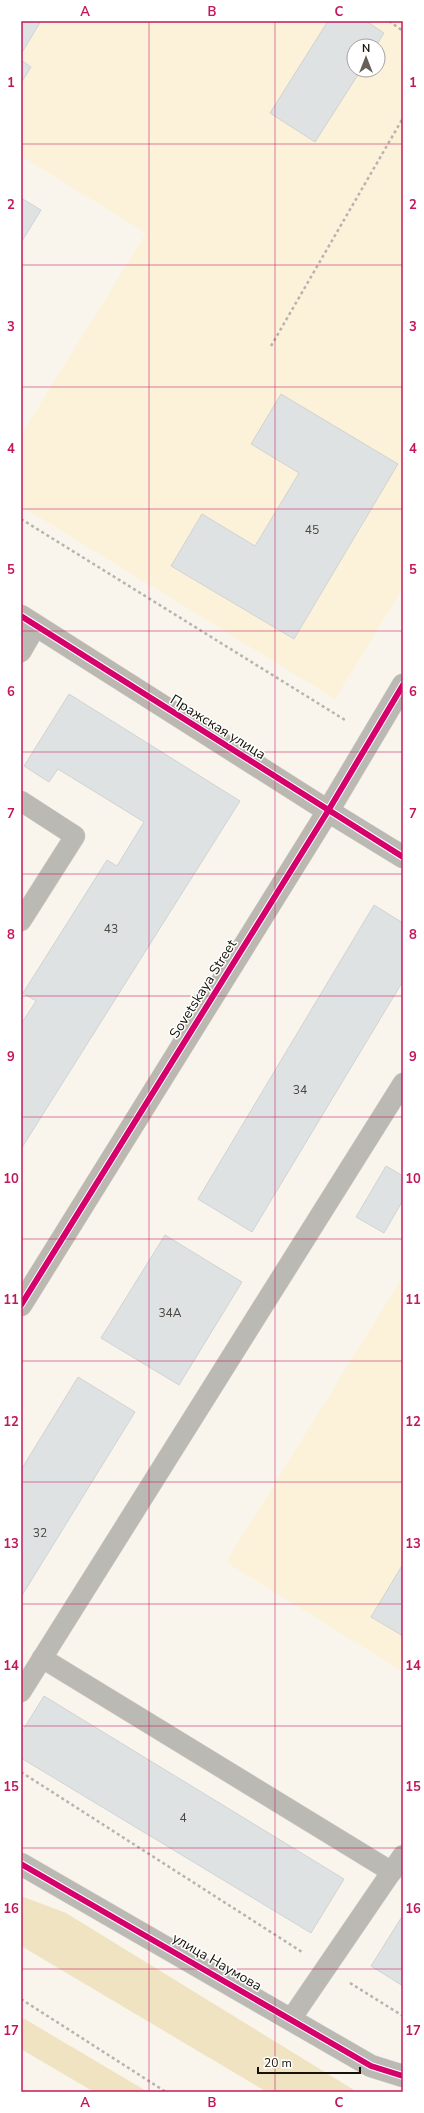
<svg xmlns="http://www.w3.org/2000/svg" width="424" height="2113" viewBox="0 0 424 2113" font-family="'Nunito Sans',sans-serif">
  <rect width="100%" height="100%" fill="#f9f5ec"/>
  <g fill="#fcf2d9" fill-rule="evenodd">
    <path d="M21 21H403V588L335 699 21 506V435L146 233 21 156ZM354 46H378V70H354Z"/>
    <polygon points="403,1276 403,1672 226,1562"/>
  </g>
  <g fill="#f0e3c1">
    <polygon points="21,1896 66,1913 354,2090 352,2092 267,2092 21,1946"/>
    <polygon points="23,2018 148,2092 94,2092 21,2049 21,2021"/>
  </g>
  <g fill="#dfe2e2" stroke="#d0d3d4">
    <polygon points="21,21 41,21 21,54"/>
    <polygon points="328,21 366,21 384,33 376,46 354,46 354,70 361,70 315,142 270,113"/>
    <polygon points="21,60 31,67 21,83"/>
    <polygon points="21,198 41,210 22,241 21,240"/>
    <polygon points="281,394 398,464 294,639 171,566 202,514 255,546 299,473 251,444"/>
    <polygon points="69,694 240,801 21,1149 21,1024 36,1001 23,993 107,860 117,866 144,822 58,769 49,782 24,766"/>
    <polygon points="374,905 403,923 403,981 252,1232 198,1199"/>
    <polygon points="386,1166 403,1176 403,1200 384,1233 356,1217"/>
    <polygon points="165,1235 242,1282 179,1385 101,1338"/>
    <polygon points="78,1377 135,1412 21,1597 21,1470"/>
    <polygon points="403,1564 403,1636 371,1617"/>
    <polygon points="44,1696 344,1879 311,1933 21,1758 21,1733"/>
    <polygon points="403,1915 403,1986 371,1966"/>
  </g>
  <g fill="none" stroke-linecap="round" stroke-linejoin="round">
    <defs>
      <g id="lane">
        <polyline points="21,652 36,626"/>
        <polyline points="21,801 75,836 21,921"/>
        <polyline points="42,1658 392,1872"/>
        <polyline points="21,1692 403,1083"/>
        <polyline points="291,2019 403,1855"/>
      </g>
      <g id="street">
        <polyline points="403,685 328,811 403,857"/>
        <polyline points="21,1864 371,2066 403,2076"/>
      </g>
      <polyline id="secondary" points="21,616 328,811 21,1305"/>
    </defs>
    <use href="#lane" stroke="#d4d0c8" stroke-width="21"/>
    <use href="#street" stroke="#d4d0c8" stroke-width="23"/>
    <use href="#secondary" stroke="#d4d0c8" stroke-width="23"/>
    <g stroke="#b6b4ae" stroke-width="2.5" stroke-dasharray="3 3" stroke-linecap="butt">
      <polyline points="389,21 403,31"/>
      <polyline points="271,346 403,118"/>
      <polyline points="21,519 345,720"/>
      <polyline points="21,1772 302,1952"/>
      <polyline points="350,1983 403,2016"/>
      <polyline points="21,1999 166,2092"/>
    </g>
    <use href="#lane" stroke="#bbb9b4" stroke-width="20"/>
    <use href="#street" stroke="#bbb9b4" stroke-width="22"/>
    <use href="#secondary" stroke="#bab8b1" stroke-width="22"/>
    <defs>
      <g id="cycleway">
        <polyline points="21,616 403,857"/>
        <polyline points="21,1305 328,811 403,685"/>
        <polyline points="21,1864 371,2066 403,2076"/>
      </g>
    </defs>
    <use href="#cycleway" stroke="#fff" stroke-width="8"/>
    <use href="#cycleway" stroke="#d6006c" stroke-width="6"/>
  </g>
  <path fill="none" stroke="#c2185b" stroke-width="1" stroke-opacity="0.55" d="M149 21V2092M275 21V2092M21 144H403M21 265H403M21 387H403M21 509H403M21 631H403M21 752H403M21 874H403M21 996H403M21 1117H403M21 1239H403M21 1361H403M21 1482H403M21 1604H403M21 1726H403M21 1848H403M21 1969H403"/>
  <g text-anchor="middle" dominant-baseline="central" stroke-width="3" stroke-linejoin="round" paint-order="stroke">
    <g font-size="12" fill="#4a4841">
      <text x="312" y="530">45</text>
      <text x="111" y="929">43</text>
      <text x="300" y="1090">34</text>
      <text x="170" y="1313">34А</text>
      <text x="40" y="1533">32</text>
      <text x="183" y="1818">4</text>
    </g>
    <g font-size="14" fill="#161208" stroke="#fff">
      <text transform="translate(218 727) rotate(32)">Пражская улица</text>
      <text transform="translate(203 989) rotate(-58)">Sovetskaya Street</text>
      <text transform="translate(217 1962) rotate(30)">улица Наумова</text>
    </g>
  </g>
  <rect width="424" height="2113" fill="none" stroke="#ffffff" stroke-width="44"/>
  <g transform="translate(366 58)"><circle r="19" fill="#ffffff" stroke="#a2a09c"/>
  <path d="M0-3L7 15L0 10L-7 15Z" fill="#656158"/>
  <text y="-6" font-size="11" font-weight="bold" text-anchor="middle" fill="#161208">N</text>
  </g>
  <path d="M258 2067v6h102v-6" fill="none" stroke="#161208" stroke-width="2"/>
  <text x="264" y="2067" font-size="12" fill="#161208" stroke="#ffffff" stroke-width="3" paint-order="stroke">20 m</text>
  <rect x="22" y="22" width="380" height="2069" fill="none" stroke="#c2185b" stroke-width="1.5"/>
  <g font-size="13" text-anchor="middle" font-weight="bold" fill="#c2185b">
    <text x="85" y="16">A</text>
    <text x="212" y="16">B</text>
    <text x="339" y="16">C</text>
    <text x="11" y="87">1</text>
    <text x="413" y="87">1</text>
    <text x="11" y="209">2</text>
    <text x="413" y="209">2</text>
    <text x="11" y="331">3</text>
    <text x="413" y="331">3</text>
    <text x="11" y="453">4</text>
    <text x="413" y="453">4</text>
    <text x="11" y="574">5</text>
    <text x="413" y="574">5</text>
    <text x="11" y="696">6</text>
    <text x="413" y="696">6</text>
    <text x="11" y="818">7</text>
    <text x="413" y="818">7</text>
    <text x="11" y="939">8</text>
    <text x="413" y="939">8</text>
    <text x="11" y="1061">9</text>
    <text x="413" y="1061">9</text>
    <text x="11" y="1183">10</text>
    <text x="413" y="1183">10</text>
    <text x="11" y="1304">11</text>
    <text x="413" y="1304">11</text>
    <text x="11" y="1426">12</text>
    <text x="413" y="1426">12</text>
    <text x="11" y="1548">13</text>
    <text x="413" y="1548">13</text>
    <text x="11" y="1670">14</text>
    <text x="413" y="1670">14</text>
    <text x="11" y="1791">15</text>
    <text x="413" y="1791">15</text>
    <text x="11" y="1913">16</text>
    <text x="413" y="1913">16</text>
    <text x="11" y="2035">17</text>
    <text x="413" y="2035">17</text>
    <text x="85" y="2107">A</text>
    <text x="212" y="2107">B</text>
    <text x="339" y="2107">C</text>
  </g>
</svg>
